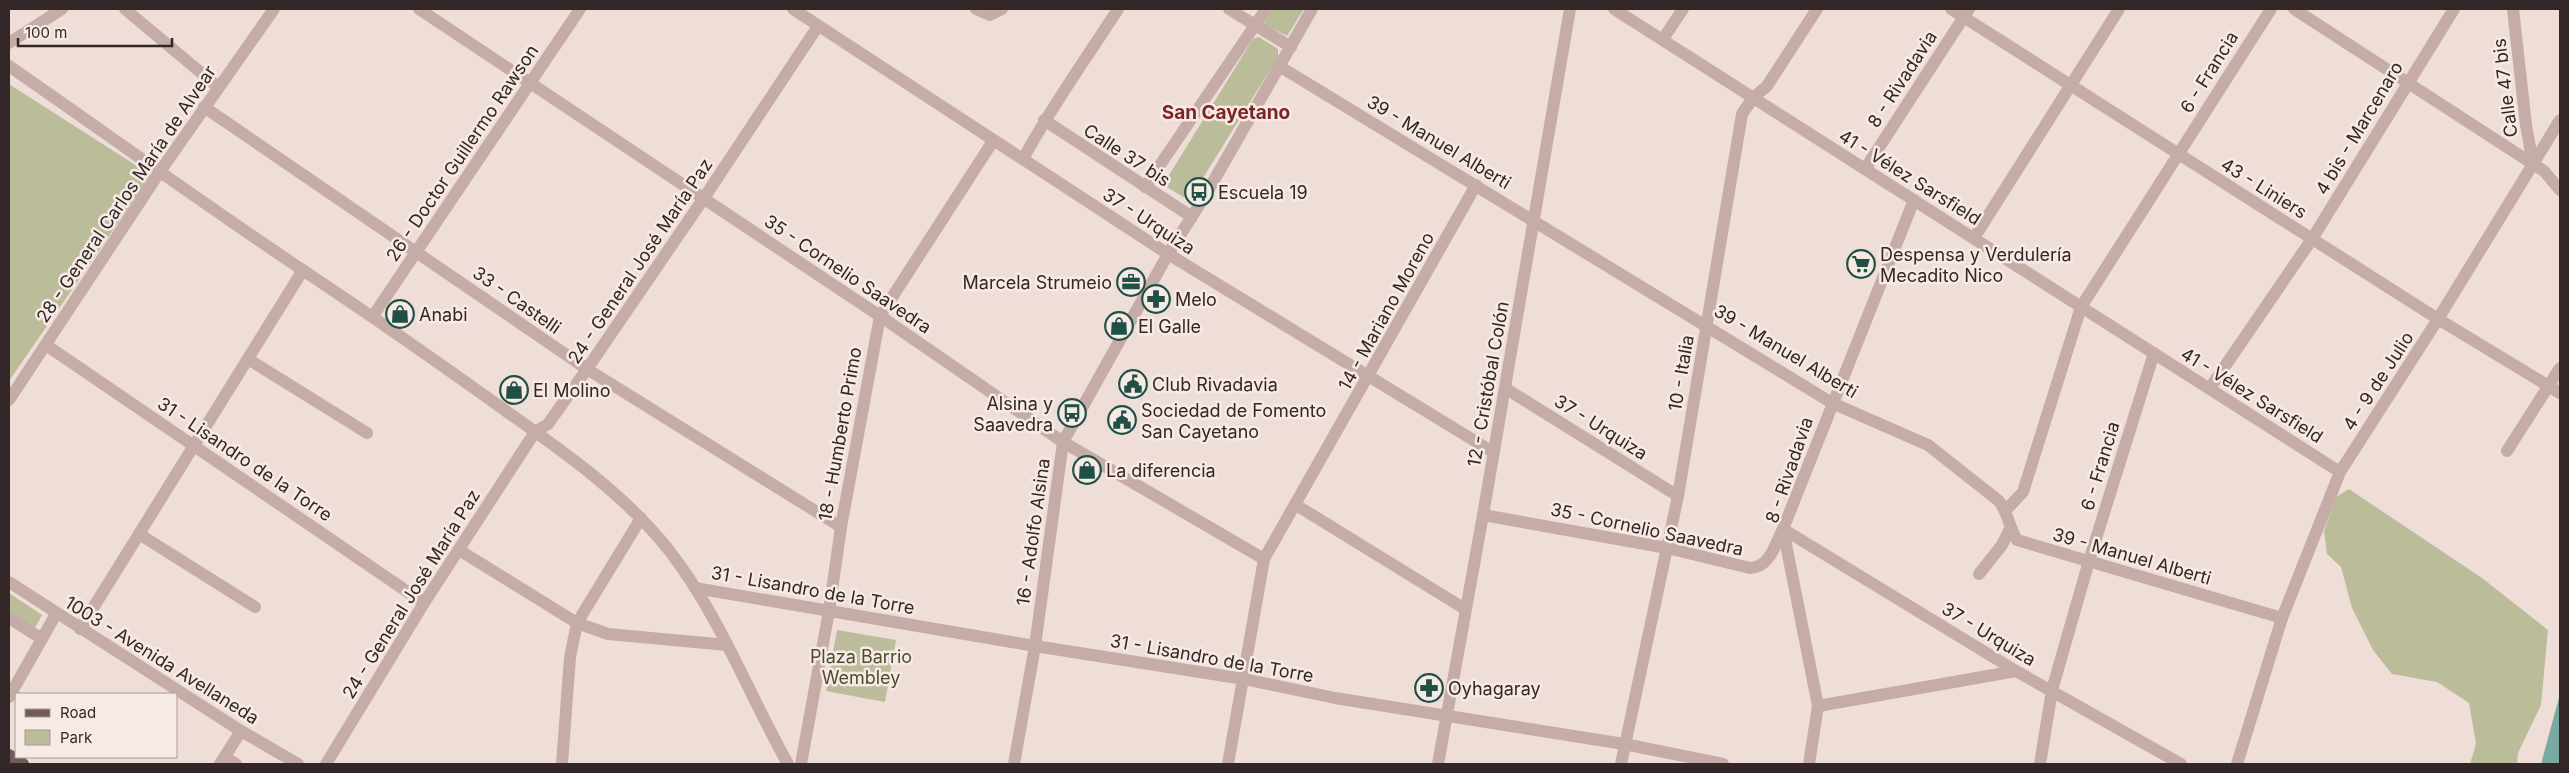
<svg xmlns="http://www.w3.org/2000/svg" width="2569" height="773" viewBox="0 0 2569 773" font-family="Inter,sans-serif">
  <rect width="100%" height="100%" fill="#efded8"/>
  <g fill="#babc9a">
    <polygon points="1271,9 1304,9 1287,36 1264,24"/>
    <polygon points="1259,37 1278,49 1278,57 1193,194 1189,197 1183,197 1167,187 1166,180 1253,39"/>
    <polygon points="9,84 151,175 9,381"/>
    <polygon points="2349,489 2482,578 2548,630 2541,705 2518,753 2517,764 2470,764 2476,744 2469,703 2437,682 2392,674 2373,650 2352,608 2341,567 2327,554 2324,531 2336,497"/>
    <polygon points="9,593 42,615 32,633 9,618"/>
    <polygon points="837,630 896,640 885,702 826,691"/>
  </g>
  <polygon fill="#7aaa9f" points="2560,694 2560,764 2541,764"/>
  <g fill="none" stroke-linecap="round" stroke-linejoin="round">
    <g stroke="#c6aca6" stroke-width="12">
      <polyline points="125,9 218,87"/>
      <polyline points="419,9 880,316 1063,442 1264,559"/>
      <polyline points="793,9 1168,254 1493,452"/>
      <polyline points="976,9 990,15 1002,9"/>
      <polyline points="1229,9 1291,47"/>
      <polyline points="1614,9 2340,472"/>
      <polyline points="1951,9 2438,319 2560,393"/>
      <polyline points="2294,9 2533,164 2544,171 2560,190"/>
      <polyline points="2513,9 2526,125 2533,164"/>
      <polyline points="1663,39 1683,9"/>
      <polyline points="9,43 62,9"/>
      <path d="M9 66C107 134 204 204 304 271 372 316 439 363 506 411 564 452 623 493 668 549 719 614 748 693 788 764"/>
      <path d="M1279 66 1832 403 1928 445 1999 501C2008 513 2009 527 2017 540L2282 618"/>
      <polyline points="204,107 587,369 841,527"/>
      <polyline points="1044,120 1192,217"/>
      <path d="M1023 159C1051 107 1086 59 1118 9"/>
      <polyline points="1865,169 1969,9"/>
      <polyline points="1145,187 1266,9"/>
      <polyline points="1974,238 2119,9"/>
      <polyline points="373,316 580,9"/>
      <polyline points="46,345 424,603"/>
      <polyline points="248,359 367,433"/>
      <polyline points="1505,388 1678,496"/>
      <polyline points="2210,388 2312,239 2454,9"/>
      <polyline points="9,400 161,170 274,9"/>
      <polyline points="2507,451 2560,368"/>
      <polyline points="1296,505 1465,609"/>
      <polyline points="2006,510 2023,492 2081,307 2271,9"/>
      <path d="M1483 515 1667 548 1750 568C1770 567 1775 545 1783 529L2016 671 2181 764"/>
      <polyline points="139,534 255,607"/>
      <polyline points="459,550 577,623 608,634 727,645"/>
      <polyline points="1979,574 2002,545 2010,529"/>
      <polyline points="9,582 241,731 298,764"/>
      <polyline points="695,588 1035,646 1244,679 1335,698 1624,744 1723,764"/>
      <polyline points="9,618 42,639"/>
      <polyline points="80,629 303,270"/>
      <polyline points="9,697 56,614"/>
      <polyline points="1818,706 2016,671"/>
      <polyline points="225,757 236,764"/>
      <polyline points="220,764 241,731"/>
      <polyline points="326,764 424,603 535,432 548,424 587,369 704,198 818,26"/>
      <polyline points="562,764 570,657 577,623 641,518"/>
      <polyline points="801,764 829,611 841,527 880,316 993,141"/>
      <polyline points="1014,764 1035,646 1063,442 1168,254 1205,196 1312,9"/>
      <polyline points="1228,764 1264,559 1476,185"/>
      <polyline points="1438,764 1483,515 1570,9"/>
      <polyline points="1621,764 1678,496 1742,114 1753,98 1767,86 1817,9"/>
      <polyline points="1809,764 1818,706 1783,529 1914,200"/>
      <polyline points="2040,764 2052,690 2089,561 2154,353"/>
      <polyline points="2237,764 2282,618 2340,472 2438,319 2560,120"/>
    </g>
    <polyline stroke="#735a58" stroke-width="12" points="9,755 23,764"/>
  </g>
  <defs>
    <symbol id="bus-ring" viewBox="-11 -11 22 22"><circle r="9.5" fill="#f7e9e4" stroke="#1f5046" stroke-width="1.5"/><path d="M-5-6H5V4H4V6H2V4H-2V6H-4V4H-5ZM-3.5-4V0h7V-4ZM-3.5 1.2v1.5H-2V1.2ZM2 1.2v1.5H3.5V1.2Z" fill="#1f5046"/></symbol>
    <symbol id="supermarket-ring" viewBox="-11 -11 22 22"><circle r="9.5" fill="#f7e9e4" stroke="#1f5046" stroke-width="1.5"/><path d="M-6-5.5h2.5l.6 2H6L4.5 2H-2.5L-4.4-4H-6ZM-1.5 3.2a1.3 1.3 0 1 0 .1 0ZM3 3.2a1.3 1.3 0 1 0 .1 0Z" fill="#1f5046"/></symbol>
    <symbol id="office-ring" viewBox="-11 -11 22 22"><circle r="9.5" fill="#f7e9e4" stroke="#1f5046" stroke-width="1.5"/><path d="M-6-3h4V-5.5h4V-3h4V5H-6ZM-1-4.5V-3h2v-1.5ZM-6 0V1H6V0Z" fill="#1f5046"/></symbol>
    <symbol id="pharmacy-ring" viewBox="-11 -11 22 22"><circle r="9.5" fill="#f7e9e4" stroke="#1f5046" stroke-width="1.5"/><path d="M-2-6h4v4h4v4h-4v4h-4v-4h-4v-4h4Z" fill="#1f5046"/></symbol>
    <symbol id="shop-ring" viewBox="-11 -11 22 22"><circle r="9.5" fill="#f7e9e4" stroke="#1f5046" stroke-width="1.5"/><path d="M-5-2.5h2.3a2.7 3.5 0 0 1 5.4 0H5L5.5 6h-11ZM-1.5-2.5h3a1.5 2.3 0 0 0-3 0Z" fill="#1f5046"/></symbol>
    <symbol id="civic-ring" viewBox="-11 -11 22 22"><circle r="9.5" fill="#f7e9e4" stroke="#1f5046" stroke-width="1.5"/><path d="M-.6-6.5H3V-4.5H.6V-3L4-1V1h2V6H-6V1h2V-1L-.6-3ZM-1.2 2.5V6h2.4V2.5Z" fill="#1f5046"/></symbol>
  </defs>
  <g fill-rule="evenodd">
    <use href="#bus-ring" x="1183" y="176" width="32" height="32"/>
    <use href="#supermarket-ring" x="1845" y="248" width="32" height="32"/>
    <use href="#office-ring" x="1115" y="266" width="32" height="32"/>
    <use href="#pharmacy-ring" x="1140" y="283" width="32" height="32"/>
    <use href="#shop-ring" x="384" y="298" width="32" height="32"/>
    <use href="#shop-ring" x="1103" y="310" width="32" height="32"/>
    <use href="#civic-ring" x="1117" y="368" width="32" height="32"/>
    <use href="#shop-ring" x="498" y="374" width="32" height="32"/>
    <use href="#bus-ring" x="1056" y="397" width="32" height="32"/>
    <use href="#civic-ring" x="1106" y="404" width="32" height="32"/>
    <use href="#shop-ring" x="1071" y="454" width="32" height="32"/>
    <use href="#pharmacy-ring" x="1413" y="672" width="32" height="32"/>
  </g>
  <g text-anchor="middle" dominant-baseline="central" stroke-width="5" stroke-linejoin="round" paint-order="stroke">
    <g font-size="18" fill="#322726" stroke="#f7e9e4">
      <text transform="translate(2209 72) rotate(-58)">6 - Francia</text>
      <text transform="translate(1902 79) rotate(-57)">8 - Rivadavia</text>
      <text transform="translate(2505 88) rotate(-97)">Calle 47 bis</text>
      <text transform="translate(2359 128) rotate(-59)">4 bis - Marcenaro</text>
      <text transform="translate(1439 142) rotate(31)">39 - Manuel Alberti</text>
      <text transform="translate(462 153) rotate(-56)">26 - Doctor Guillermo Rawson</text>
      <text transform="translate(1127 155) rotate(33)">Calle 37 bis</text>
      <text transform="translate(1910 177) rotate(32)">41 - Vélez Sarsfield</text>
      <text transform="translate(2264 188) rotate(32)">43 - Liniers</text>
      <text transform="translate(126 194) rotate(-56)">28 - General Carlos María de Alvear</text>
      <text transform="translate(1149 221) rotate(33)">37 - Urquiza</text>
      <text transform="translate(640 261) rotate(-56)">24 - General José María Paz</text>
      <text transform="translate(848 274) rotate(34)">35 - Cornelio Saavedra</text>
      <text transform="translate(517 300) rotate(35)">33 - Castelli</text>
      <text transform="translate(1386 311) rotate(-61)">14 - Mariano Moreno</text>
      <text transform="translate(1786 351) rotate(31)">39 - Manuel Alberti</text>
      <text transform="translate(1681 373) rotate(-80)">10 - Italia</text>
      <text transform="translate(2378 381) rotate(-57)">4 - 9 de Julio</text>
      <text transform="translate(1488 384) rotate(-80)">12 - Cristóbal Colón</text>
      <text transform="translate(2252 395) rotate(32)">41 - Vélez Sarsfield</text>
      <text transform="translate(1601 427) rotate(32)">37 - Urquiza</text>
      <text transform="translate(840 434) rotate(-80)">18 - Humberto Primo</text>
      <text transform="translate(245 459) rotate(34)">31 - Lisandro de la Torre</text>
      <text transform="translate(2100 466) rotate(-73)">6 - Francia</text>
      <text transform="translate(1789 470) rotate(-71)">8 - Rivadavia</text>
      <text transform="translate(1647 529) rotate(12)">35 - Cornelio Saavedra</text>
      <text transform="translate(1033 532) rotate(-82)">16 - Adolfo Alsina</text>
      <text transform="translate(2132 556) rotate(16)">39 - Manuel Alberti</text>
      <text transform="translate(813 590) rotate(10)">31 - Lisandro de la Torre</text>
      <text transform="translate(411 594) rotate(-58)">24 - General José María Paz</text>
      <text transform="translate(1989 634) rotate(31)">37 - Urquiza</text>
      <text transform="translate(1212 658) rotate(10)">31 - Lisandro de la Torre</text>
      <text transform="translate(162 660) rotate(32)">1003 - Avenida Avellaneda</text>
    </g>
    <g font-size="18" fill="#322726" stroke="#f7e9e4" text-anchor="start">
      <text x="1218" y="192">Escuela 19</text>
      <text x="1880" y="254">Despensa y Verdulería<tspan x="1880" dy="21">Mecadito Nico</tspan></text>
      <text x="1112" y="282" text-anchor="end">Marcela Strumeio</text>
      <text x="1175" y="299">Melo</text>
      <text x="419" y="314">Anabi</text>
      <text x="1138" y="326">El Galle</text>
      <text x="1152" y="384">Club Rivadavia</text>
      <text x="533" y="390">El Molino</text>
      <text x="1053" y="403" text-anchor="end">Alsina y<tspan x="1053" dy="21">Saavedra</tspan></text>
      <text x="1141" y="410">Sociedad de Fomento<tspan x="1141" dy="21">San Cayetano</tspan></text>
      <text x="1106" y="470">La diferencia</text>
      <text x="1448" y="688">Oyhagaray</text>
    </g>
    <g font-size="18" fill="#4b4e2c" stroke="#f7e9e4">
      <text x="861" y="656">Plaza Barrio<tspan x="861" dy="21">Wembley</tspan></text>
    </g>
    <g font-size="19" font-weight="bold" fill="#7b2528" stroke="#f7e9e4">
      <text x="1226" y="112">San Cayetano</text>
    </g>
  </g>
  <rect width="2569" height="773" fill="none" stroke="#322726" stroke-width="20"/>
  <rect x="15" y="693" width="162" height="65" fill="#f7e9e4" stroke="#a89b98"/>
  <rect x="25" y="709" width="25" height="8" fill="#735a58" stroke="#a89b98"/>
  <text x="60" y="718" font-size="15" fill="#322726">Road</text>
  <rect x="25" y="730" width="25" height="15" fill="#babc9a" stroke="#a89b98"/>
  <text x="60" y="743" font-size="15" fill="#322726">Park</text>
  <path d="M18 38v8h154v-8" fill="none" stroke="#322726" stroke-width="2.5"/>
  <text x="25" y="38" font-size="15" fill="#322726" stroke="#f7e9e4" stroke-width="4" paint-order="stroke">100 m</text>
</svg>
